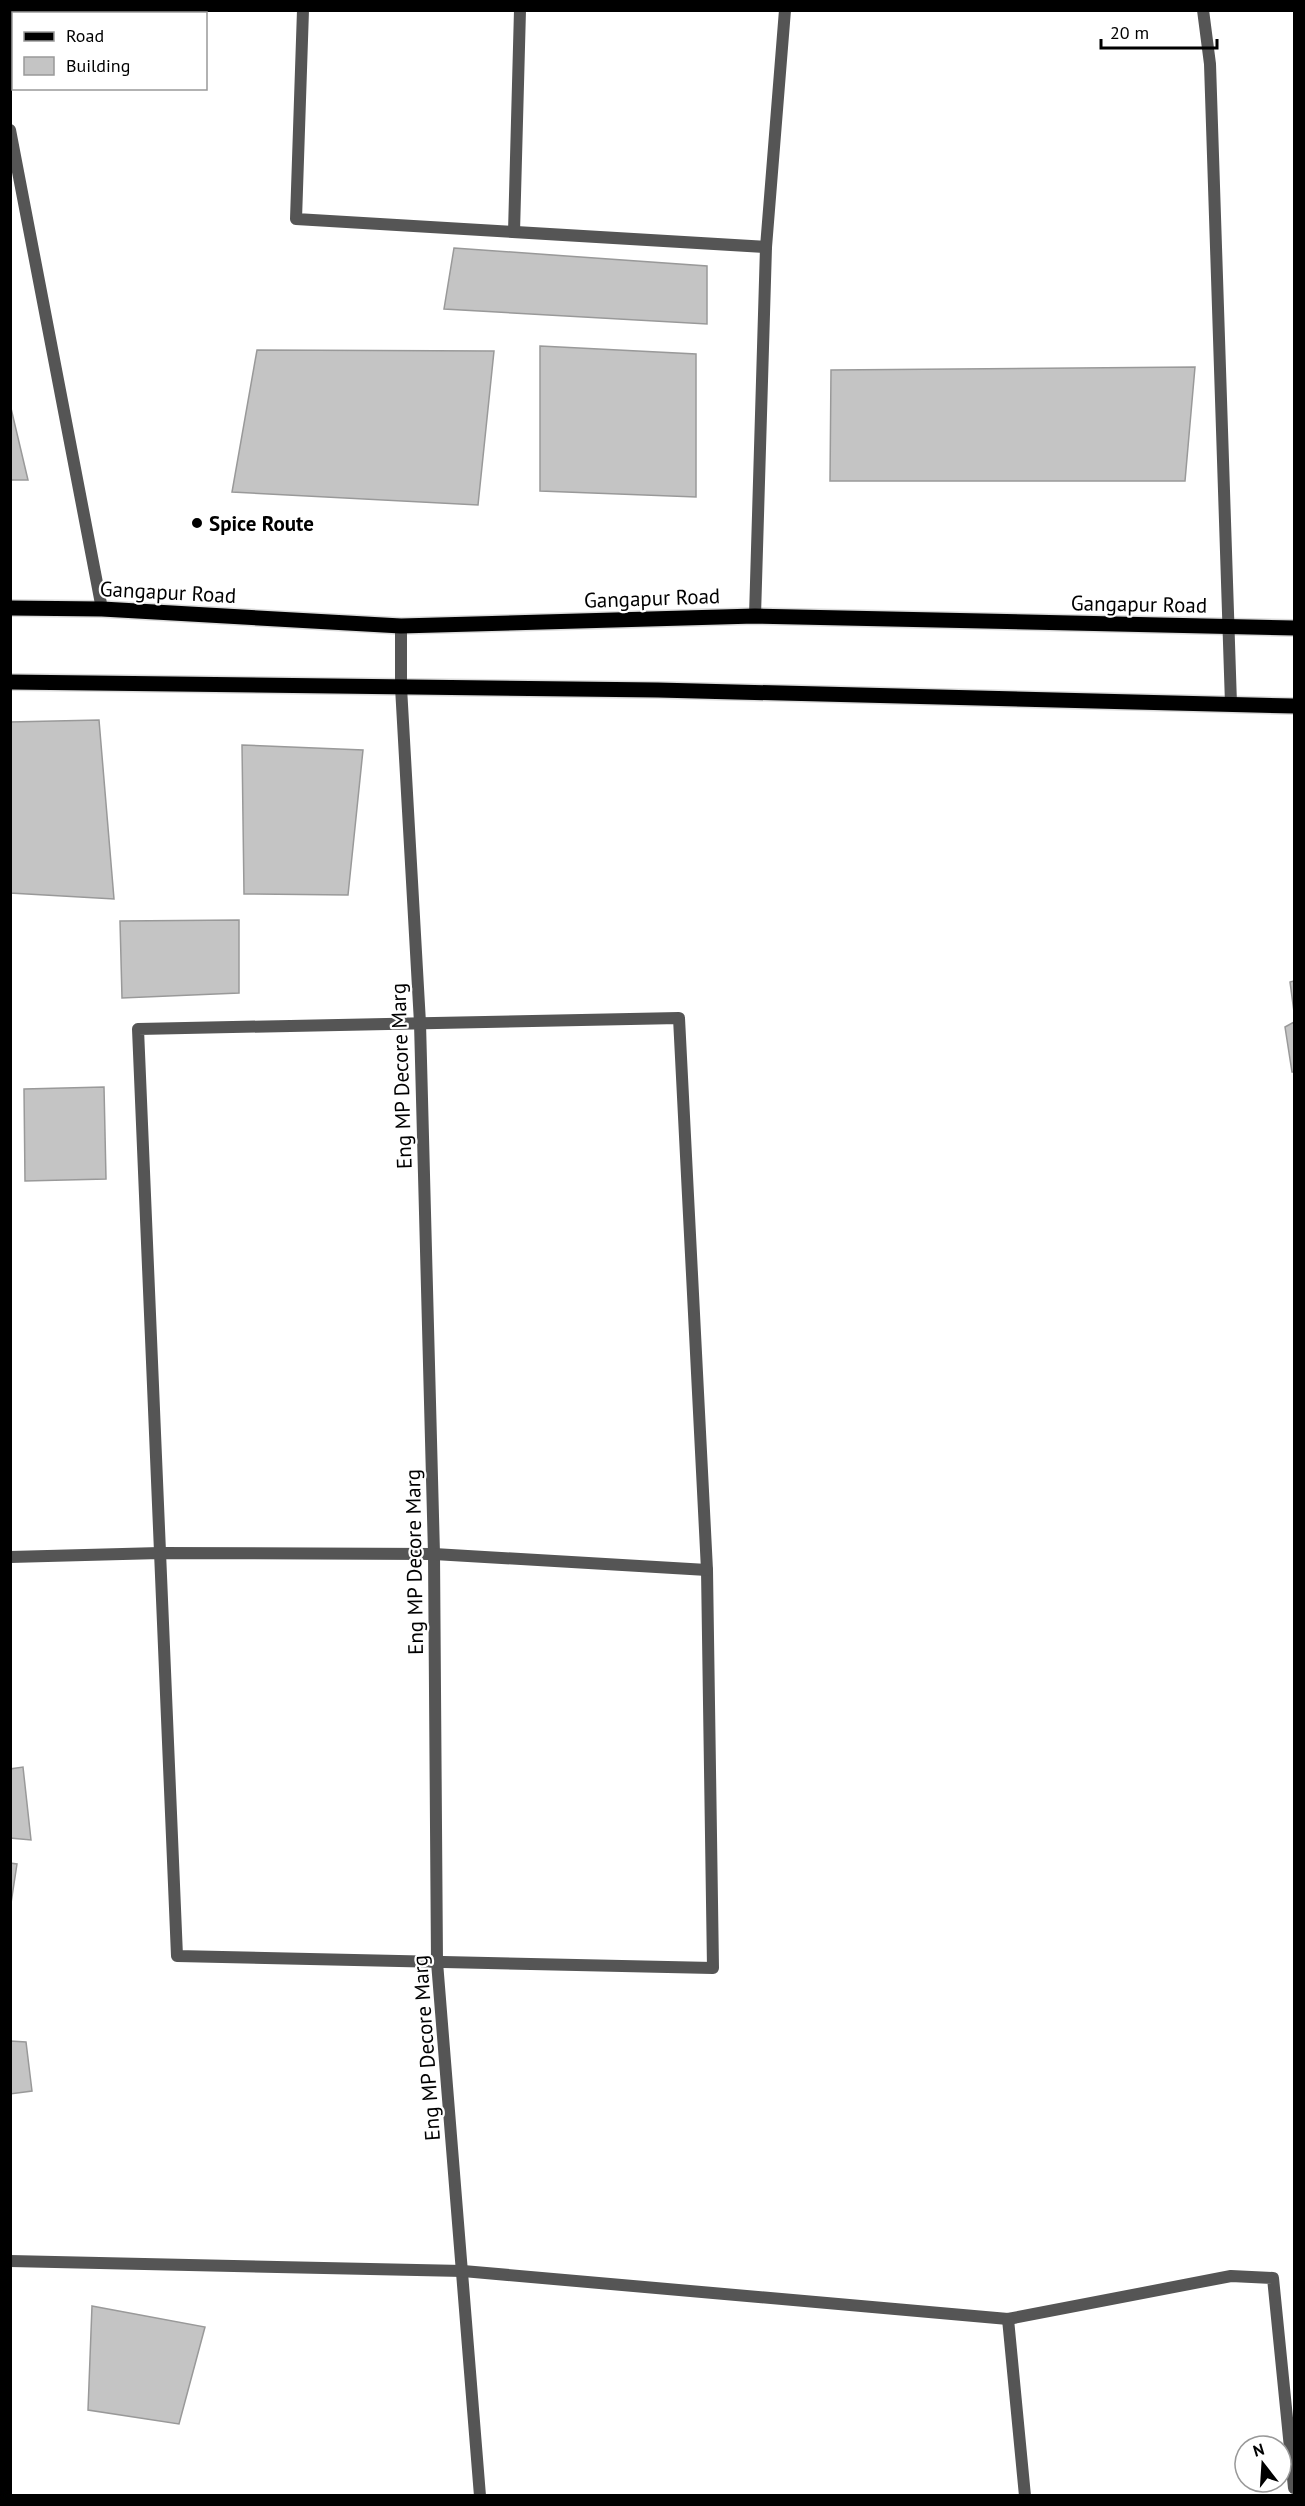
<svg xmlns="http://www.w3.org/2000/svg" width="1305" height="2506" viewBox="0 0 1305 2506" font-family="'PT Sans',sans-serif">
  <rect width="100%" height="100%" fill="#fff"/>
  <g fill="#c4c4c4" stroke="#999" stroke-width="1.5">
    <polygon points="454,248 707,266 707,324 444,309"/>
    <polygon points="540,346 696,354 696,497 540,491"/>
    <polygon points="257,350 494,351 478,505 232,492"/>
    <polygon points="1195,367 1185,481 830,481 831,370"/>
    <polygon points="10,404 28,480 10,480"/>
    <polygon points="99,720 114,899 10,893 10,722"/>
    <polygon points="242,745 363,750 348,895 244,894"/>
    <polygon points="239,920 239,993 122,998 120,921"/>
    <polygon points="1294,981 1294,1012 1290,982"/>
    <polygon points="1294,1022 1294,1072 1292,1072 1285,1027"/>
    <polygon points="104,1087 106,1179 25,1181 24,1089"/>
    <polygon points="23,1767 31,1840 10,1838 10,1769"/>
    <polygon points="10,1863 17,1864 10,1910"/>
    <polygon points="10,2041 26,2042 32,2091 10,2094"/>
    <polygon points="92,2306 205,2327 179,2424 88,2410"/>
  </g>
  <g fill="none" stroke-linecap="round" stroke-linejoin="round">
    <defs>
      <g id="primary">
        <polyline points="10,608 102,609 401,626 755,616 1294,628"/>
        <polyline points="10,682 658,690 1294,706"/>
      </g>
    </defs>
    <use href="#primary" stroke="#dbdbdb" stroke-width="18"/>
    <g stroke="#555" stroke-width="12">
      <polyline points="303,10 296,219 766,247"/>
      <polyline points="1203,10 1210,64 1231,704"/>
      <polyline points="10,130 102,609"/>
      <polyline points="514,232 520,10"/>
      <polyline points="755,616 766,247 785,10"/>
      <polyline points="401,626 401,687 420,1023 434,1554 437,1962 480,2496"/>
      <polygon points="679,1018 707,1570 713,1968 177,1956 138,1029"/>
      <polyline points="10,1557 160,1553 434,1554 707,1570"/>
      <polyline points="10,2261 463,2271 1008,2319 1231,2276 1273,2278 1294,2488"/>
      <polyline points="1008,2319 1025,2496"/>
    </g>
    <use href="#primary" stroke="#000" stroke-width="15"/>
  </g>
  <circle fill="#000" stroke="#fff" stroke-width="2" cx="197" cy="523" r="6"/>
  <g text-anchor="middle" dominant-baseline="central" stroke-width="4.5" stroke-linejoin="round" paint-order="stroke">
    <g font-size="21" font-weight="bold" fill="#000" stroke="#fff" text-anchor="start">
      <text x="209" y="523">Spice Route</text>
    </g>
    <g font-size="21" fill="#000" stroke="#fff">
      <text transform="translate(168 592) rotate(3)">Gangapur Road</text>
      <text transform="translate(652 598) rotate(-2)">Gangapur Road</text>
      <text transform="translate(1139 604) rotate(1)">Gangapur Road</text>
      <text transform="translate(401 1076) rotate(-92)">Eng MP Decore Marg</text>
      <text transform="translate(414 1562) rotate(-91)">Eng MP Decore Marg</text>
      <text transform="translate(426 2048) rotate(-94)">Eng MP Decore Marg</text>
    </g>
  </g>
  <rect width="1305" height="2506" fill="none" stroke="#000000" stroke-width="24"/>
  <rect x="12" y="12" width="195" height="78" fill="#ffffff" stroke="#999999" stroke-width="1.5"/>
  <rect x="24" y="32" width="30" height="9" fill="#000000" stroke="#999999" stroke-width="1.5"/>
  <text x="66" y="42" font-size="18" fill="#000000">Road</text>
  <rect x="24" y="57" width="30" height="18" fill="#c4c4c4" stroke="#999999" stroke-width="1.5"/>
  <text x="66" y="72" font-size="18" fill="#000000">Building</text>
  <g transform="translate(1263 2464) rotate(343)"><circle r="28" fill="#ffffff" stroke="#999999" stroke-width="1.5"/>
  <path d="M0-4.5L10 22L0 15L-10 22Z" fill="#000000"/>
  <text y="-9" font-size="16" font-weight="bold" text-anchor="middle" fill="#000000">N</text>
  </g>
  <path d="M1101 39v9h116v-9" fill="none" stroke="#000000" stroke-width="3"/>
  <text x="1110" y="39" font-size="18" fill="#000000" stroke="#ffffff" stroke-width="4.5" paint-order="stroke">20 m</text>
</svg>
